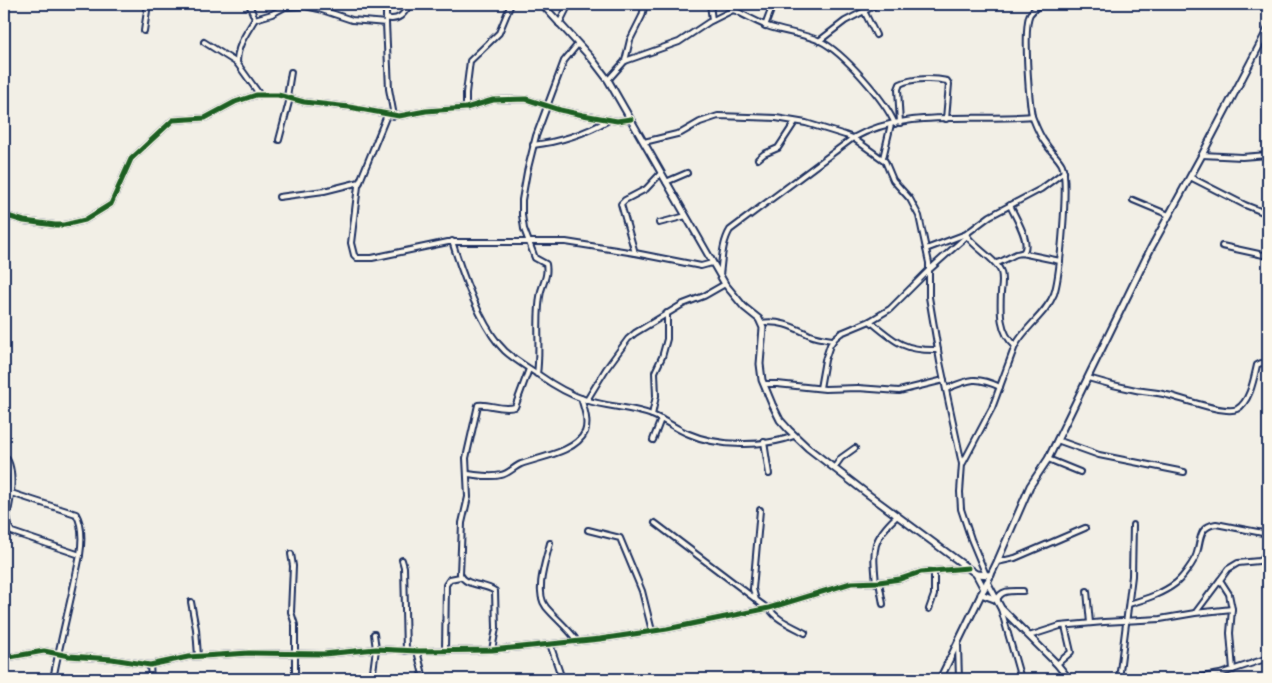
<svg xmlns="http://www.w3.org/2000/svg" width="1272" height="683" viewBox="0 0 1272 683" font-family="'Comic Neue',sans-serif">
  <rect width="100%" height="100%" fill="#f2efe6"/>
  <filter id="ink" filterUnits="userSpaceOnUse"><feTurbulence type="fractalNoise" baseFrequency=".02" numOctaves="2"/><feDisplacementMap in="SourceGraphic" scale="10" xChannelSelector="R" yChannelSelector="G"/><feConvolveMatrix kernelMatrix="1 2 1 2 8 2 1 2 1" color-interpolation-filters="sRGB"/></filter>
  <g filter="url(#ink)">
    <g fill="none" stroke-linecap="round" stroke-linejoin="round">
      <defs>
        <g id="minor">
          <polyline points="388,4 386,10 386,23 389,89 394,116"/>
          <polyline points="710,4 712,20"/>
          <polyline points="765,4 771,10 765,26"/>
          <polyline points="733,10 740,4"/>
          <polyline points="864,11 876,35"/>
          <path d="M386 18C398 22 404 14 410 4"/>
          <polyline points="255,19 272,14 285,7 305,6 319,9 352,20 386,23"/>
          <polyline points="559,24 569,4"/>
          <polyline points="144,31 148,4"/>
          <polyline points="819,41 845,21 878,4"/>
          <polyline points="204,42 237,63 260,95"/>
          <polyline points="625,61 630,40 642,16 645,4"/>
          <path d="M237 63C237 45 246 34 255 19L249 4"/>
          <path d="M608 80 625 61 679 42 709 22 733 10 736 11C746 16 757 22 767 26 784 32 805 34 820 41 843 52 885 100 895 124"/>
          <polyline points="287,97 291,72"/>
          <polyline points="466,108 466,93 470,61 499,33 511,4"/>
          <polyline points="387,115 358,186 351,243 354,255 357,258 372,258 448,242 566,242 635,253 701,266 712,263"/>
          <path d="M900 123 898 89 900 84C912 78 934 78 947 81L949 84 946 119"/>
          <polyline points="279,140 290,98"/>
          <polyline points="644,142 681,133 700,122 718,116 776,118 806,123 845,135 853,138 885,161 893,180 910,199 919,216 929,263 929,297 940,362 962,464 960,492 961,509 971,539 986,575"/>
          <path d="M533 145C559 142 586 133 609 120"/>
          <polyline points="1202,155 1242,157 1268,155"/>
          <polyline points="883,158 891,124"/>
          <polyline points="758,159 764,154 778,148 795,122"/>
          <polyline points="1190,177 1245,205 1268,214"/>
          <polyline points="666,182 687,173"/>
          <polyline points="279,197 324,191 360,182"/>
          <polyline points="1133,200 1169,215"/>
          <polyline points="4,215 24,221 55,225 64,225 85,220 111,204 131,159 173,120 205,118 235,102 256,95 278,95 304,102 349,107 399,116 426,111 466,108 493,100 526,99 560,110 583,115 617,121 631,119"/>
          <polyline points="659,223 686,216"/>
          <path d="M967 236C976 249 997 260 1001 272 1003 279 1002 285 1001 292 1000 311 999 332 1015 346"/>
          <path d="M452 241C462 273 481 328 505 351 515 360 527 367 539 375 553 385 568 394 586 400 607 407 631 407 652 415 665 420 676 429 689 434 718 447 765 447 794 436"/>
          <polyline points="1222,246 1268,256"/>
          <polyline points="926,249 966,234 990,216 1041,189 1064,172"/>
          <polyline points="635,253 621,204 625,200 646,189 661,173"/>
          <polyline points="1021,253 1060,261"/>
          <path d="M997 263C1003 261 1008 258 1014 255 1017 253 1020 254 1022 253 1034 245 1013 214 1010 205"/>
          <path d="M720 275C722 260 722 243 730 230L853 138C907 108 974 122 1032 116"/>
          <path d="M870 321C895 342 904 351 938 350"/>
          <path d="M761 323C780 320 793 327 810 335 817 338 826 339 833 340"/>
          <path d="M537 374C541 346 535 319 541 291 544 281 548 275 546 264L535 258 524 229 522 215V200L527 172 536 136 564 61 578 44"/>
          <path d="M1088 378C1104 383 1120 387 1136 390 1147 392 1157 392 1167 395 1181 398 1225 415 1237 409 1250 402 1254 378 1257 365L1261 363 1268 365"/>
          <polyline points="764,384 777,384 825,389 858,388 899,391 944,380"/>
          <polyline points="820,388 825,360 830,345 835,338 841,333 870,321 890,309 929,270 967,236"/>
          <path d="M946 389C970 379 976 376 1000 387"/>
          <polyline points="587,400 606,369 628,339 635,333 683,304 704,296 725,284"/>
          <polyline points="652,415 656,396 655,372 662,357 667,339 667,313"/>
          <polyline points="653,440 661,419"/>
          <polyline points="1057,440 1099,455 1184,472"/>
          <polyline points="764,442 769,474"/>
          <path d="M4 456C16 465 11 502 7 515"/>
          <polyline points="1048,459 1080,472"/>
          <path d="M963 463 992 408 1015 346C1025 327 1046 314 1054 294 1060 277 1069 180 1062 165 1058 157 1050 151 1046 144 1039 135 1036 126 1032 116 1029 99 1023 27 1030 14 1033 10 1038 6 1042 4"/>
          <polyline points="834,468 841,458 855,448"/>
          <path d="M467 474C478 475 490 478 501 475 508 474 514 467 521 464 540 457 576 452 585 432 589 422 584 408 581 398"/>
          <path d="M11 493 76 514C83 526 82 542 80 555"/>
          <polyline points="760,510 753,589 756,600 767,608"/>
          <path d="M4 514 7 515 9 527 12 532 80 555C72 596 61 638 53 679"/>
          <polyline points="655,523 754,598"/>
          <polyline points="588,530 620,538 642,591 652,631"/>
          <polyline points="1265,533 1268,513"/>
          <path d="M550 543C546 560 534 592 546 607 556 619 568 628 577 641"/>
          <polyline points="291,554 293,566 291,612 295,625 295,679"/>
          <polyline points="402,560 404,567 406,651"/>
          <polyline points="997,562 1015,558 1085,528"/>
          <polyline points="879,582 883,604"/>
          <path d="M876 583C873 550 871 540 897 516"/>
          <polyline points="1087,591 1090,623"/>
          <path d="M997 600C1001 589 1013 591 1023 591"/>
          <polyline points="191,602 196,629 198,656"/>
          <path d="M1129 604C1145 599 1162 594 1176 583 1182 578 1191 566 1195 558 1202 544 1196 527 1216 524L1268 534"/>
          <path d="M769 608C776 620 793 626 805 633"/>
          <polyline points="929,609 934,595 934,572"/>
          <polyline points="1001,609 1021,679"/>
          <polyline points="1196,612 1220,580"/>
          <polyline points="1029,636 1060,626 1104,622 1160,619 1195,613 1232,609"/>
          <polyline points="550,644 562,679"/>
          <polyline points="958,645 959,679"/>
          <polyline points="445,650 446,585 450,579 460,577"/>
          <path d="M492 650 496 628 495 591C484 583 466 587 460 574L462 523 468 497 466 458 478 405C489 403 501 411 515 407L529 369"/>
          <polyline points="417,651 424,679"/>
          <polyline points="4,658 44,651 69,656 112,659 150,665 188,657 249,653 324,654 376,649 417,651 492,650 600,639 667,629 769,608 851,583 879,582 900,579 921,572 968,568"/>
          <polyline points="1057,664 1071,652 1065,626"/>
          <polyline points="150,665 151,679"/>
          <polyline points="1233,670 1230,633 1232,609 1229,594 1220,580 1228,569 1238,563 1259,561 1264,557 1268,541"/>
          <polyline points="372,679 376,649 374,634"/>
          <polyline points="1119,679 1132,576 1133,525"/>
          <polyline points="1190,679 1220,674 1268,658"/>
        </g>
        <g id="major">
          <polyline points="542,4 592,59 608,80 725,284 744,307 759,319 763,328 760,364 762,380 772,404 780,420 789,430 808,448 865,492 976,574 984,589"/>
          <polyline points="976,574 991,575"/>
          <polyline points="987,582 1001,608 1057,664 1069,679"/>
          <polyline points="981,594 997,600"/>
          <polyline points="940,679 997,562 1030,486 1048,459 1151,248 1202,155 1268,29"/>
        </g>
      </defs>
      <use href="#minor" stroke="#1b2f5e" stroke-width="8"/>
      <use href="#major" stroke="#1b2f5e" stroke-width="9"/>
      <use href="#minor" stroke="#fbf7ec" stroke-width="4"/>
      <use href="#major" stroke="#fbf7ec" stroke-width="5"/>
      <defs>
        <g id="cycleway">
          <polyline points="4,215 24,221 55,225 64,225 85,220 111,204 131,159 173,120 205,118 235,102 256,95 278,95 304,102 349,107 399,116 426,111 466,108 493,100 526,99 560,110 583,115 617,121 631,119"/>
          <polyline points="4,658 44,651 69,656 112,659 150,665 188,657 249,653 324,654 376,649 417,651 492,650 600,639 667,629 769,608 851,583 879,582 900,579 921,572 968,568"/>
        </g>
      </defs>
      <use href="#cycleway" stroke="#fbf7ec" stroke-width="8"/>
      <use href="#cycleway" stroke="#1b5e20" stroke-width="5"/>
    </g>
  </g>
  <rect width="1272" height="683" fill="none" stroke="#fbf7ec" stroke-width="20"/>
  <rect x="10" y="10" width="1252" height="663" fill="none" stroke="#1b2f5e" stroke-width="2" filter="url(#ink)"/>
</svg>
